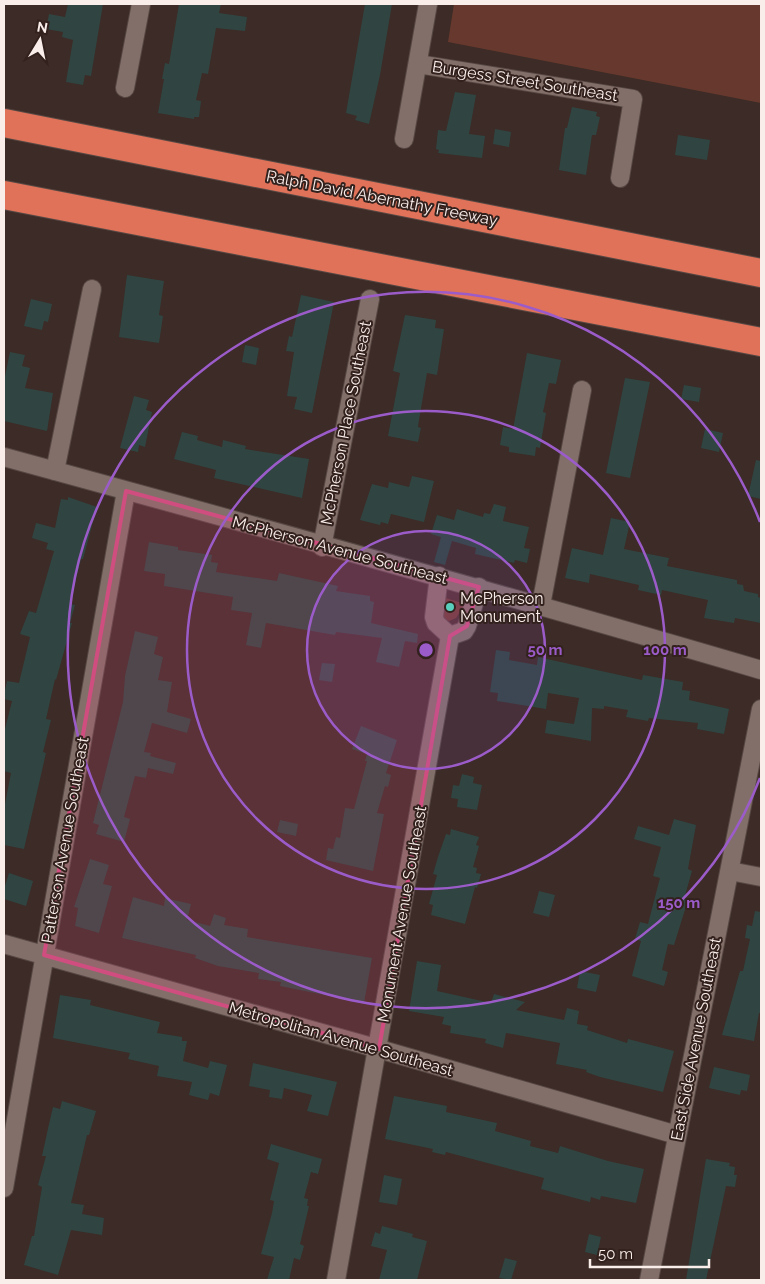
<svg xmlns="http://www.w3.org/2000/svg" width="765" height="1284" viewBox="0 0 765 1284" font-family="Raleway,sans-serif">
  <rect width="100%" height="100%" fill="#3c2b26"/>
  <g fill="#67392e">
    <polygon points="454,4 761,4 761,103 448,42"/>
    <polygon points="439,596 465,604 456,618 449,621 441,617"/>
  </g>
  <g fill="#304542">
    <polygon points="68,4 103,4 91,76 85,75 83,85 66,82 73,40 62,37 63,32 46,29 49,14 65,17"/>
    <polygon points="179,4 221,4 219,13 247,17 245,31 216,28 208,74 202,73 196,100 201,101 199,117 194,117 194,119 158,113 164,79 162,79 165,63 169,64"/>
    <polygon points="365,4 392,4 380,75 369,124 355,120 357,116 346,113"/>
    <polygon points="455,92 476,95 469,134 485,136 482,158 438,153 439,150 436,149 438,130 446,131"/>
    <polygon points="572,107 597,112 596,116 600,117 596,135 592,135 586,175 559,170 565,128 567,128"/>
    <polygon points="495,129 511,132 509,147 493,144"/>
    <polygon points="678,135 710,140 707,160 675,155"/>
    <polygon points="127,275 164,281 159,315 163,316 159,343 119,337"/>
    <polygon points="301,295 334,302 312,413 294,409 297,397 287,396 294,352 286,351 289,336 292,337"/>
    <polygon points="31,299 52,304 48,322 44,321 42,330 24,326"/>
    <polygon points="405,315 436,320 435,328 444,329 437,375 427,373 419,420 418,427 421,428 418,442 388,436 400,373 393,371"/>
    <polygon points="245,345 259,348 256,365 242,362"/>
    <polygon points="10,352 25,355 22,366 30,368 25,388 53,393 47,431 4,421 4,381"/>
    <polygon points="527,353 561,360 556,384 549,383 543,412 546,413 540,448 536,447 535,456 509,452 509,447 500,445 503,427 513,429"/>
    <polygon points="625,378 650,382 630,478 606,473"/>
    <polygon points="684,385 701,388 699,402 681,399"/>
    <polygon points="134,396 149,400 146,410 152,412 145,447 139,445 138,452 120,448"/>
    <polygon points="705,429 723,433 719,452 701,448"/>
    <polygon points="182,432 198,436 197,440 222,447 223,440 246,446 245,449 309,459 302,498 214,478 216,470 174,459"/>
    <polygon points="756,460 761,461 761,499 748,496"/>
    <polygon points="412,476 434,481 424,522 391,514 388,524 381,522 380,525 360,520 372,484 388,488 389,482 409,487"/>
    <polygon points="68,497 97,507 83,559 81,559 70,604 75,605 70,623 72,623 56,680 55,679 46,719 51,720 43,752 46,753 24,849 4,845 4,809 11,773 4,771 4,733 12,701 4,699 4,695 7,681 19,683 30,637 20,634 29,611 36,613 54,551 46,549 48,543 32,538 36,523 55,528 61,499 68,500"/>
    <polygon points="494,504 506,507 503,521 529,527 524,548 530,549 527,563 515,560 514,563 475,554 476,548 452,541 445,565 434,562 441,537 431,534 437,515 454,520 457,509 483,517 484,513 490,514"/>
    <polygon points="611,518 630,522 624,549 669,558 667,566 737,580 737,584 743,585 744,591 758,594 758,597 761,598 761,623 735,618 734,623 704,618 708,600 662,590 661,595 638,590 639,585 590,574 589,583 565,578 572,548 603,555"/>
    <polygon points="149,542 178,547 178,550 212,555 211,562 218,563 216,572 277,581 279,573 338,586 336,591 370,596 370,601 374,602 371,623 418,634 417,643 405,641 399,667 376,662 382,638 336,632 335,635 266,623 261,648 246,645 252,613 231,610 233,597 164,586 165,574 144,571"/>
    <polygon points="135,631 158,637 154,654 163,657 158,680 172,682 167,712 191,719 187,733 152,723 144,752 151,753 150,756 176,763 173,774 148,768 146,778 135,776 124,817 130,819 124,842 96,834 99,825 93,823 123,702 125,676"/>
    <polygon points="496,650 510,652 509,660 537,665 538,657 642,680 643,675 683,682 682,690 690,691 689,700 729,709 724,734 697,729 698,723 649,718 648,721 626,717 628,710 604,706 604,709 592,708 591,741 545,733 547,720 574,724 579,698 548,693 546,709 497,701 498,693 490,692"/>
    <polygon points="322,663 335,664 332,682 319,680"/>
    <polygon points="361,726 397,740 386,773 391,775 388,787 385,786 377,813 384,814 373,871 326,860 328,848 333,849 336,837 340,838 345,808 354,809 367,761 365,761 367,754 352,749"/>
    <polygon points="462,774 474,777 473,783 482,785 477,810 457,807 458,799 451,798 453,785 459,786"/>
    <polygon points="674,819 696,825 688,869 692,871 684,899 688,900 674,945 668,944 662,970 668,972 664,986 632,976 641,941 635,939 640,922 648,924 660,878 653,876 661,847 634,839 638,826 669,835"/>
    <polygon points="280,820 298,824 296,836 277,832"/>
    <polygon points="451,829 479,837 476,845 479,846 473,867 477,868 476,873 481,874 477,888 475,887 465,924 431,915 433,905 429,904 437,875 433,874 438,857 446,834 450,835"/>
    <polygon points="90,859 109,865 103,884 112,886 99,933 75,926 78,908 74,907"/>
    <polygon points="9,873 33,881 26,906 4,899 4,889"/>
    <polygon points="539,891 555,895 549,917 533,913"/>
    <polygon points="133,897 164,906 165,898 191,904 187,920 210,926 214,914 226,918 224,925 248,929 247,937 372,958 364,1003 280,986 281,982 258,979 259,973 218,966 195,958 196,955 122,938"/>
    <polygon points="755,911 761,912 761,1013 759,1013 754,1041 722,1035 740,971 743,971 750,939 745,938 747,925 752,926"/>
    <polygon points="417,961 441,965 437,991 491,1003 494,994 525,1002 516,1010 564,1020 567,1008 579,1011 577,1024 588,1026 587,1030 627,1043 628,1039 674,1051 663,1092 600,1077 586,1072 587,1070 556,1064 560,1043 506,1033 503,1048 485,1043 486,1039 450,1033 451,1026 442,1024 444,1017 409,1011"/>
    <polygon points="580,971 600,975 596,992 577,988"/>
    <polygon points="60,995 91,1000 90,1005 160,1022 157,1033 182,1037 182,1041 187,1041 183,1061 208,1068 210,1061 227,1065 219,1096 210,1093 208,1100 189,1095 192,1082 157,1076 159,1066 128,1059 130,1053 53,1038"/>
    <polygon points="253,1063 337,1082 328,1116 307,1111 312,1095 284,1088 282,1099 269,1097 270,1090 249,1086"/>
    <polygon points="714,1067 750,1075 747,1091 741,1090 740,1095 709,1088"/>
    <polygon points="394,1096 447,1106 446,1112 497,1123 495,1131 531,1141 530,1146 558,1153 560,1146 608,1161 644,1169 636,1203 601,1196 600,1200 591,1197 590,1202 541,1189 544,1178 446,1152 445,1155 432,1152 433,1149 385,1139"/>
    <polygon points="62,1101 96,1111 89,1135 87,1135 71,1203 84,1205 82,1214 104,1218 102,1235 71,1230 58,1275 24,1265 32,1236 34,1236 42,1187 38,1185 46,1156 42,1156 49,1124 53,1107 60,1109"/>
    <polygon points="271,1144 322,1159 318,1174 311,1172 304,1198 308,1199 307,1206 309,1206 300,1244 304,1246 300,1260 294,1258 289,1280 267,1280 274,1257 261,1254 272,1213 274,1201 270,1200 279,1163 267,1159"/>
    <polygon points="706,1159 730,1163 729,1166 735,1167 734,1175 737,1175 735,1187 726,1186 706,1280 686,1280"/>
    <polygon points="384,1175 402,1179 397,1205 379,1202"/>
    <polygon points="382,1226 413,1234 412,1237 427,1241 417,1280 379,1280 387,1250 371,1246 375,1232 380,1234"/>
    <polygon points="589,1234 601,1237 597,1255 585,1252"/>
    <polygon points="505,1258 517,1261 511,1280 499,1278"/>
  </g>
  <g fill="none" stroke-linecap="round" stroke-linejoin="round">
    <defs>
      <g id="street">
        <polyline points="418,64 633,99 620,178"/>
        <polyline points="125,88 141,4"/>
        <polyline points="404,139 428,4"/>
        <path d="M4 457C257 526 510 596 761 670"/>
        <polyline points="55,471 92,289"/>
        <polyline points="322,547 370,299"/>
        <polyline points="439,576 434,617 436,623 450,636"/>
        <polyline points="541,605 582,390"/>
        <polyline points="450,636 464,631 467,626 479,587"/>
        <polyline points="730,871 761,877"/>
        <polyline points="4,944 379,1049 677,1135"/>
        <polyline points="4,1188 126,491"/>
        <polyline points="336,1280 450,636"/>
        <polyline points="649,1280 761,709"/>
      </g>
      <g id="highway">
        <polyline points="4,123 761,273"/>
        <polyline points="4,195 761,342"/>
      </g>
    </defs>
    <use href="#street" stroke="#574844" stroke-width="20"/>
    <use href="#highway" stroke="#574844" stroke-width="30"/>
    <use href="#street" stroke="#836f6a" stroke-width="18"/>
    <use href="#highway" stroke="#df7259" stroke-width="28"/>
  </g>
  <path fill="#d04e7f" fill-opacity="0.2" stroke="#d04e7f" stroke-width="4" stroke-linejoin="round" d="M126 491 479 587 467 626 450 636 379 1049 44 955Z"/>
  <circle cx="426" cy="650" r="119" fill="#9b5cca" fill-opacity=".12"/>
  <g fill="none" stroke="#9b5cca" stroke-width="2.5">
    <circle cx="426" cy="650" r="119"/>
    <circle cx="426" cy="650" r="239"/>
    <path d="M760 778A358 358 0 1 1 760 522"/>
  </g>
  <circle fill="#5acebd" stroke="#32211d" stroke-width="2" cx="450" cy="607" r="5"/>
  <g text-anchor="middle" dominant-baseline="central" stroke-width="4" stroke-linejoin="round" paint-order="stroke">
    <g font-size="16" fill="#faeeeb" stroke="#32211d">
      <text transform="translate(525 81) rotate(9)">Burgess Street Southeast</text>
      <text transform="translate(382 198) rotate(11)">Ralph David Abernathy Freeway</text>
      <text transform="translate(346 423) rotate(-79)">McPherson Place Southeast</text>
      <text transform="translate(340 550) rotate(15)">McPherson Avenue Southeast</text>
      <text transform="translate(65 840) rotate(-80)">Patterson Avenue Southeast</text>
      <text transform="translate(402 914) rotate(-80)">Monument Avenue Southeast</text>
      <text transform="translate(341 1039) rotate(16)">Metropolitan Avenue Southeast</text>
      <text transform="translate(696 1039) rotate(-79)">East Side Avenue Southeast</text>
    </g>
    <g font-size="16" fill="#faeeeb" stroke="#32211d" text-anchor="start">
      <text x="460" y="598">McPherson<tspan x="460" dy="18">Monument</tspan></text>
    </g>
  </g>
  <circle cx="426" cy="650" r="8" fill="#9b5cca" stroke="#32211d" stroke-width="2.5"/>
  <g font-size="15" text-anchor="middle" font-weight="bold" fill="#9b5cca" stroke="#32211d" stroke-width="4" stroke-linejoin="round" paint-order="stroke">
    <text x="545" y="655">50 m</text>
    <text x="665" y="655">100 m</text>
    <text x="679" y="908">150 m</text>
  </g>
  <rect width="765" height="1284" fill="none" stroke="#faeeeb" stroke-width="10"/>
  <g transform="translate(40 40) rotate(10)" stroke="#32211d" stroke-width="4" paint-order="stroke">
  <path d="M0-4L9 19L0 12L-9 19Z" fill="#faeeeb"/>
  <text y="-8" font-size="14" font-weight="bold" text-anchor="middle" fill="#faeeeb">N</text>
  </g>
  <path d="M590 1259v8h119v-8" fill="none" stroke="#faeeeb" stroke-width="2.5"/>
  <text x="598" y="1259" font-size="15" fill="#faeeeb" stroke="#32211d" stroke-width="4" paint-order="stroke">50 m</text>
</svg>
